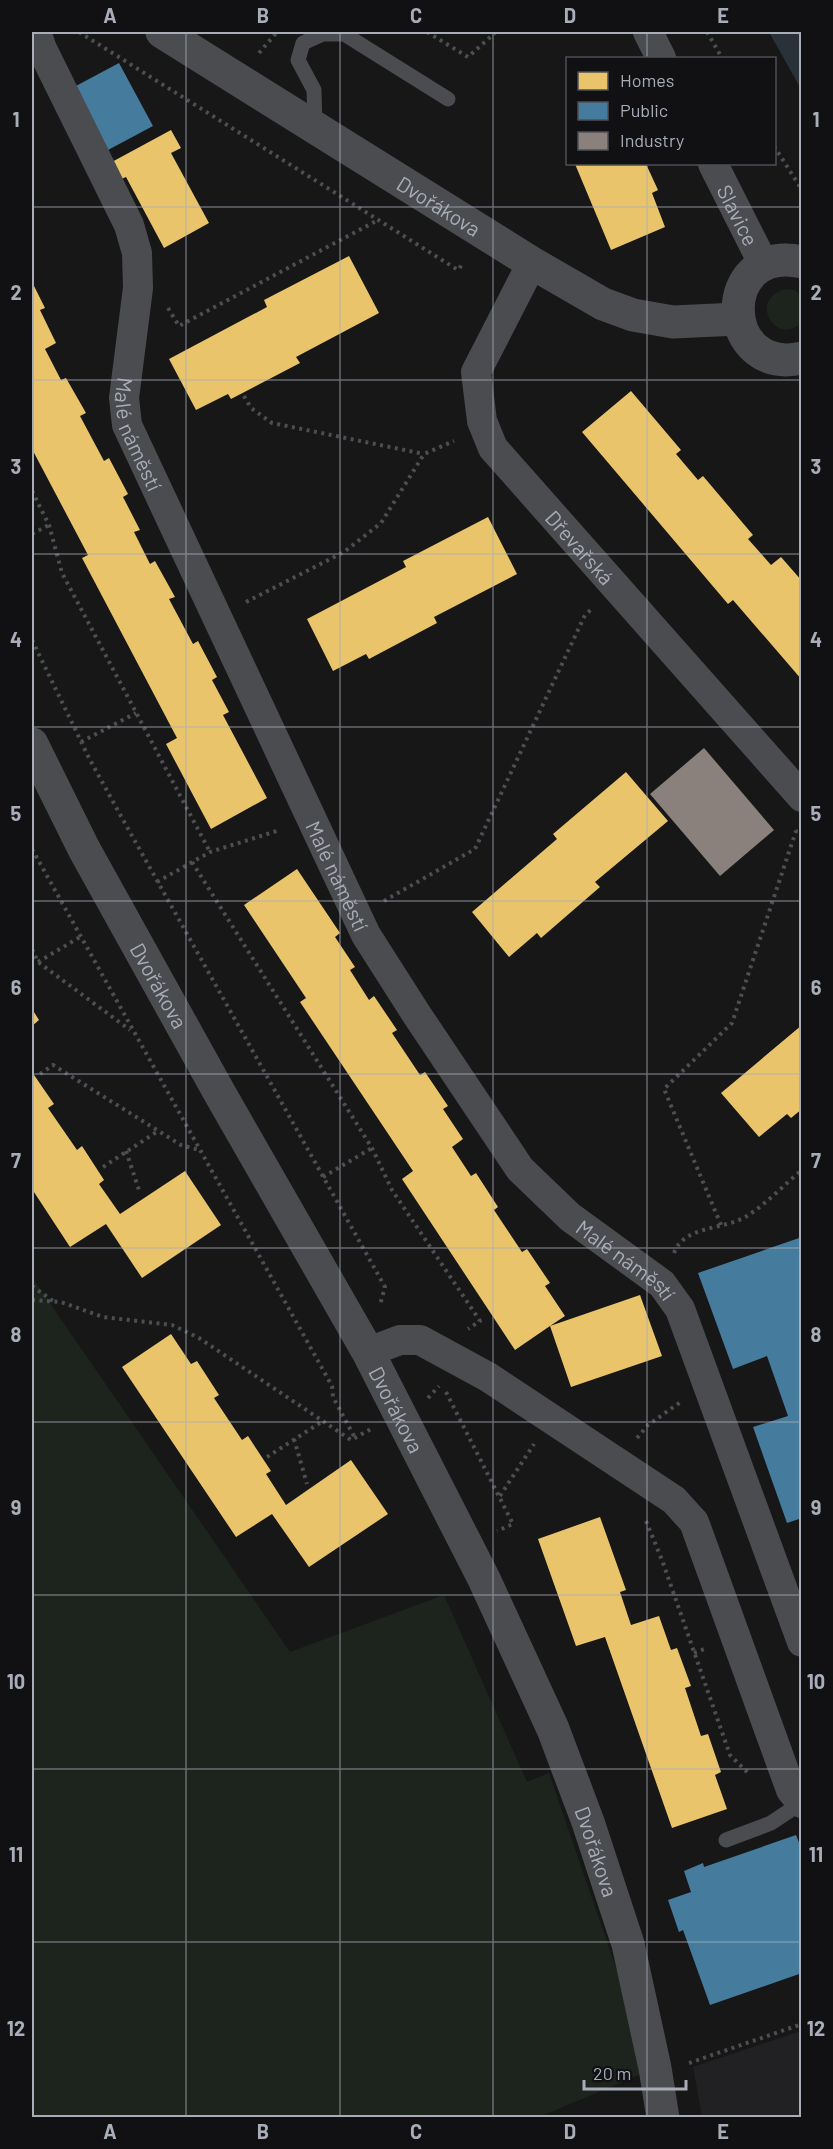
<svg xmlns="http://www.w3.org/2000/svg" width="833" height="2149" viewBox="0 0 833 2149" font-family="Barlow,sans-serif">
  <rect width="100%" height="100%" fill="#171717"/>
  <polygon fill="#212123" points="801,2031 801,2117 702,2117 693,2067"/>
  <g fill="#1d241e">
    <path d="M786 289 794 290 801 295V323C774 347 748 298 786 289Z"/>
    <polygon points="32,1277 290,1652 444,1595 527,1782 549,1773 651,2070 539,2117 32,2117"/>
  </g>
  <polygon fill="#2a3239" points="769,32 801,32 801,89"/>
  <g fill="#e9c46a">
    <polygon points="171,130 181,148 171,153 209,223 164,248 126,177 119,180 110,163"/>
    <polygon points="575,164 646,164 658,190 652,193 665,227 611,250"/>
    <polygon points="349,256 379,313 296,357 300,363 231,399 228,394 196,410 169,359 267,307 264,300"/>
    <polygon points="32,282 45,308 40,310 56,343 45,349 61,380 66,378 86,413 80,416 104,461 109,458 128,494 123,497 140,530 134,532 150,564 155,561 175,597 169,599 193,644 198,641 217,677 212,680 229,712 223,715 267,798 211,829 166,744 177,738 82,558 88,555 32,449"/>
    <polygon points="631,391 681,450 676,454 698,480 703,476 753,535 748,539 771,565 781,557 802,581 802,680 733,600 728,604 582,432"/>
    <polygon points="488,517 517,574 434,617 437,623 369,659 366,654 333,671 307,619 406,567 403,561"/>
    <polygon points="626,772 668,821 595,882 600,887 541,938 537,933 509,957 472,912 557,839 553,834"/>
    <polygon points="297,869 340,933 335,937 355,967 350,970 369,1000 374,996 397,1030 392,1033 420,1075 425,1072 448,1106 443,1109 463,1139 452,1147 471,1176 476,1173 498,1207 494,1210 522,1252 527,1249 550,1283 545,1286 565,1316 550,1326 640,1295 662,1356 571,1387 550,1326 515,1350 402,1179 413,1171 300,1002 306,998 244,905"/>
    <polygon points="32,1009 39,1020 32,1026"/>
    <polygon points="802,1025 802,1109 791,1118 787,1114 759,1137 721,1093"/>
    <polygon points="32,1072 54,1104 48,1108 77,1150 82,1146 104,1180 99,1184 120,1214 185,1171 221,1225 142,1278 106,1224 70,1247 32,1189"/>
    <polygon points="171,1334 191,1364 197,1361 219,1395 214,1398 242,1440 248,1436 271,1471 266,1474 286,1505 351,1460 388,1514 309,1567 272,1514 236,1537 122,1367"/>
    <polygon points="600,1517 626,1590 620,1592 631,1625 659,1616 671,1650 677,1648 691,1686 685,1688 701,1736 708,1734 721,1772 715,1775 727,1809 672,1828 605,1637 576,1646 538,1539"/>
  </g>
  <g fill="#457b9d">
    <polygon points="119,63 153,126 108,150 74,87"/>
    <polygon points="802,1237 802,1518 787,1523 753,1427 788,1416 767,1356 733,1369 698,1273"/>
    <polygon points="796,1835 802,1850 802,1973 710,2005 683,1930 679,1932 668,1900 691,1892 684,1871 703,1863 704,1867"/>
  </g>
  <polygon fill="#8a817c" points="704,748 774,830 720,876 650,794"/>
  <g fill="none" stroke-linecap="round" stroke-linejoin="round">
    <g stroke="#4d4e52" stroke-width="4" stroke-dasharray="3 4.5" stroke-linecap="butt">
      <polyline points="79,32 458,270 464,262"/>
      <polyline points="427,32 468,57 496,32"/>
      <polyline points="707,32 722,58"/>
      <polyline points="259,53 277,32"/>
      <polyline points="774,146 802,190"/>
      <polyline points="168,308 179,326 378,220"/>
      <polyline points="244,396 251,408 272,423 424,454"/>
      <polyline points="32,491 49,525 62,573 210,852"/>
      <polyline points="32,534 49,525"/>
      <polyline points="246,602 344,552 381,523 424,454 454,441"/>
      <polyline points="32,640 89,758 122,818 385,1287 380,1305"/>
      <polyline points="81,742 136,713"/>
      <polyline points="32,849 332,1386 333,1397 355,1438"/>
      <polyline points="192,862 372,1148 392,1190 480,1321 468,1329"/>
      <polyline points="157,882 210,852 280,830"/>
      <polyline points="384,901 475,849 585,615 593,608"/>
      <polyline points="32,949 38,962 130,1030"/>
      <polyline points="38,962 80,937"/>
      <polyline points="40,1074 53,1065 181,1145 199,1150"/>
      <polyline points="126,1151 139,1190"/>
      <polyline points="103,1167 158,1131"/>
      <polyline points="323,1177 372,1148"/>
      <polyline points="721,1225 664,1089 732,1023 796,831 793,828"/>
      <path d="M674 1253C684 1225 725 1230 747 1216 766 1204 785 1184 802 1170"/>
      <polyline points="32,1286 53,1301"/>
      <polyline points="32,1300 61,1302 103,1317 172,1325 199,1338 351,1440 371,1429"/>
      <polyline points="446,1392 513,1524 497,1531"/>
      <polyline points="428,1398 439,1386"/>
      <polyline points="637,1438 648,1425 682,1401"/>
      <polyline points="294,1439 307,1484"/>
      <polyline points="267,1457 323,1421"/>
      <polyline points="500,1496 534,1444"/>
      <polyline points="646,1521 662,1560 730,1755 750,1775"/>
      <polyline points="694,1653 707,1648"/>
      <polyline points="689,2063 802,2024"/>
    </g>
    <g stroke="#4b4c50" stroke-width="15">
      <polyline points="315,127 314,90 298,60 303,43 323,34 344,34 448,99"/>
      <polyline points="726,1840 771,1823 801,1803"/>
    </g>
    <g stroke="#4b4c50" stroke-width="30">
      <path id="s1" d="M36 32 42 49 129 225 137 253 138 288 124 398 127 425 366 935 417 1015 520 1169 570 1217 662 1284 680 1309 802 1642"/>
      <polyline points="648,32 661,58"/>
      <path id="s2" d="M713 164 764 265"/>
      <path id="s3" d="M532 263 476 372 482 421 493 448 802 797"/>
      <polyline points="368,1352 400,1340 420,1340 488,1377 674,1500 694,1522 791,1790 802,1803"/>
    </g>
    <g stroke="#4b4c50" stroke-width="33">
      <path id="s4" d="M162 32 532 263 603 304 633 315 673 322 738 319"/>
      <path d="M802 262C715 243 719 377 802 358"/>
      <path id="s5" d="M32 744 84 849 219 1092 368 1352 484 1579 553 1729 588 1822 628 1944 655 2068 663 2118"/>
    </g>
  </g>
  <path fill="none" stroke="#a8adb8" stroke-width="1.5" stroke-opacity="0.55" d="M186 32V2118M340 32V2118M493 32V2118M647 32V58M647 164V2118M32 207H802M32 380H802M32 554H802M32 727H802M32 901H802M32 1074H802M32 1248H802M32 1422H802M32 1595H802M32 1769H802M32 1942H802"/>
  <g text-anchor="middle" dominant-baseline="central" stroke-width="6" stroke-linejoin="round" paint-order="stroke">
    <g font-size="21" fill="#a8adb8" stroke="#111113">
      <text stroke="none"><textPath href="#s4" startOffset="327">Dvořákova</textPath></text>
      <text stroke="none"><textPath href="#s2" startOffset="57">Slavice</textPath></text>
      <text stroke="none"><textPath href="#s1" startOffset="428">Malé náměstí</textPath></text>
      <text stroke="none"><textPath href="#s3" startOffset="333">Dřevařská</textPath></text>
      <text stroke="none"><textPath href="#s1" startOffset="914">Malé náměstí</textPath></text>
      <text stroke="none"><textPath href="#s5" startOffset="273">Dvořákova</textPath></text>
      <text stroke="none"><textPath href="#s1" startOffset="1400">Malé náměstí</textPath></text>
      <text stroke="none"><textPath href="#s5" startOffset="759">Dvořákova</textPath></text>
      <text stroke="none"><textPath href="#s5" startOffset="1245">Dvořákova</textPath></text>
    </g>
  </g>
  <rect width="833" height="2149" fill="none" stroke="#111113" stroke-width="66"/>
  <rect x="566" y="57" width="210" height="108" fill="#111113" stroke="#4d4f55" stroke-width="1.5"/>
  <rect x="578" y="72" width="30" height="18" fill="#e9c46a" stroke="#4d4f55" stroke-width="1.5"/>
  <text x="620" y="87" font-size="18" fill="#a8adb8">Homes</text>
  <rect x="578" y="102" width="30" height="18" fill="#457b9d" stroke="#4d4f55" stroke-width="1.5"/>
  <text x="620" y="117" font-size="18" fill="#a8adb8">Public</text>
  <rect x="578" y="132" width="30" height="18" fill="#8a817c" stroke="#4d4f55" stroke-width="1.5"/>
  <text x="620" y="147" font-size="18" fill="#a8adb8">Industry</text>
  <path d="M584 2080v9h102v-9" fill="none" stroke="#a8adb8" stroke-width="3"/>
  <text x="593" y="2080" font-size="18" fill="#a8adb8" stroke="#111113" stroke-width="4.5" paint-order="stroke">20 m</text>
  <rect x="33" y="33" width="767" height="2083" fill="none" stroke="#a8adb8" stroke-width="2"/>
  <g font-size="20" text-anchor="middle" font-weight="bold" fill="#a8adb8">
    <text x="110" y="23">A</text>
    <text x="263" y="23">B</text>
    <text x="416" y="23">C</text>
    <text x="570" y="23">D</text>
    <text x="723" y="23">E</text>
    <text x="16" y="127">1</text>
    <text x="816" y="127">1</text>
    <text x="16" y="300">2</text>
    <text x="816" y="300">2</text>
    <text x="16" y="474">3</text>
    <text x="816" y="474">3</text>
    <text x="16" y="647">4</text>
    <text x="816" y="647">4</text>
    <text x="16" y="821">5</text>
    <text x="816" y="821">5</text>
    <text x="16" y="995">6</text>
    <text x="816" y="995">6</text>
    <text x="16" y="1168">7</text>
    <text x="816" y="1168">7</text>
    <text x="16" y="1342">8</text>
    <text x="816" y="1342">8</text>
    <text x="16" y="1515">9</text>
    <text x="816" y="1515">9</text>
    <text x="16" y="1689">10</text>
    <text x="816" y="1689">10</text>
    <text x="16" y="1862">11</text>
    <text x="816" y="1862">11</text>
    <text x="16" y="2036">12</text>
    <text x="816" y="2036">12</text>
    <text x="110" y="2139">A</text>
    <text x="263" y="2139">B</text>
    <text x="416" y="2139">C</text>
    <text x="570" y="2139">D</text>
    <text x="723" y="2139">E</text>
  </g>
</svg>
